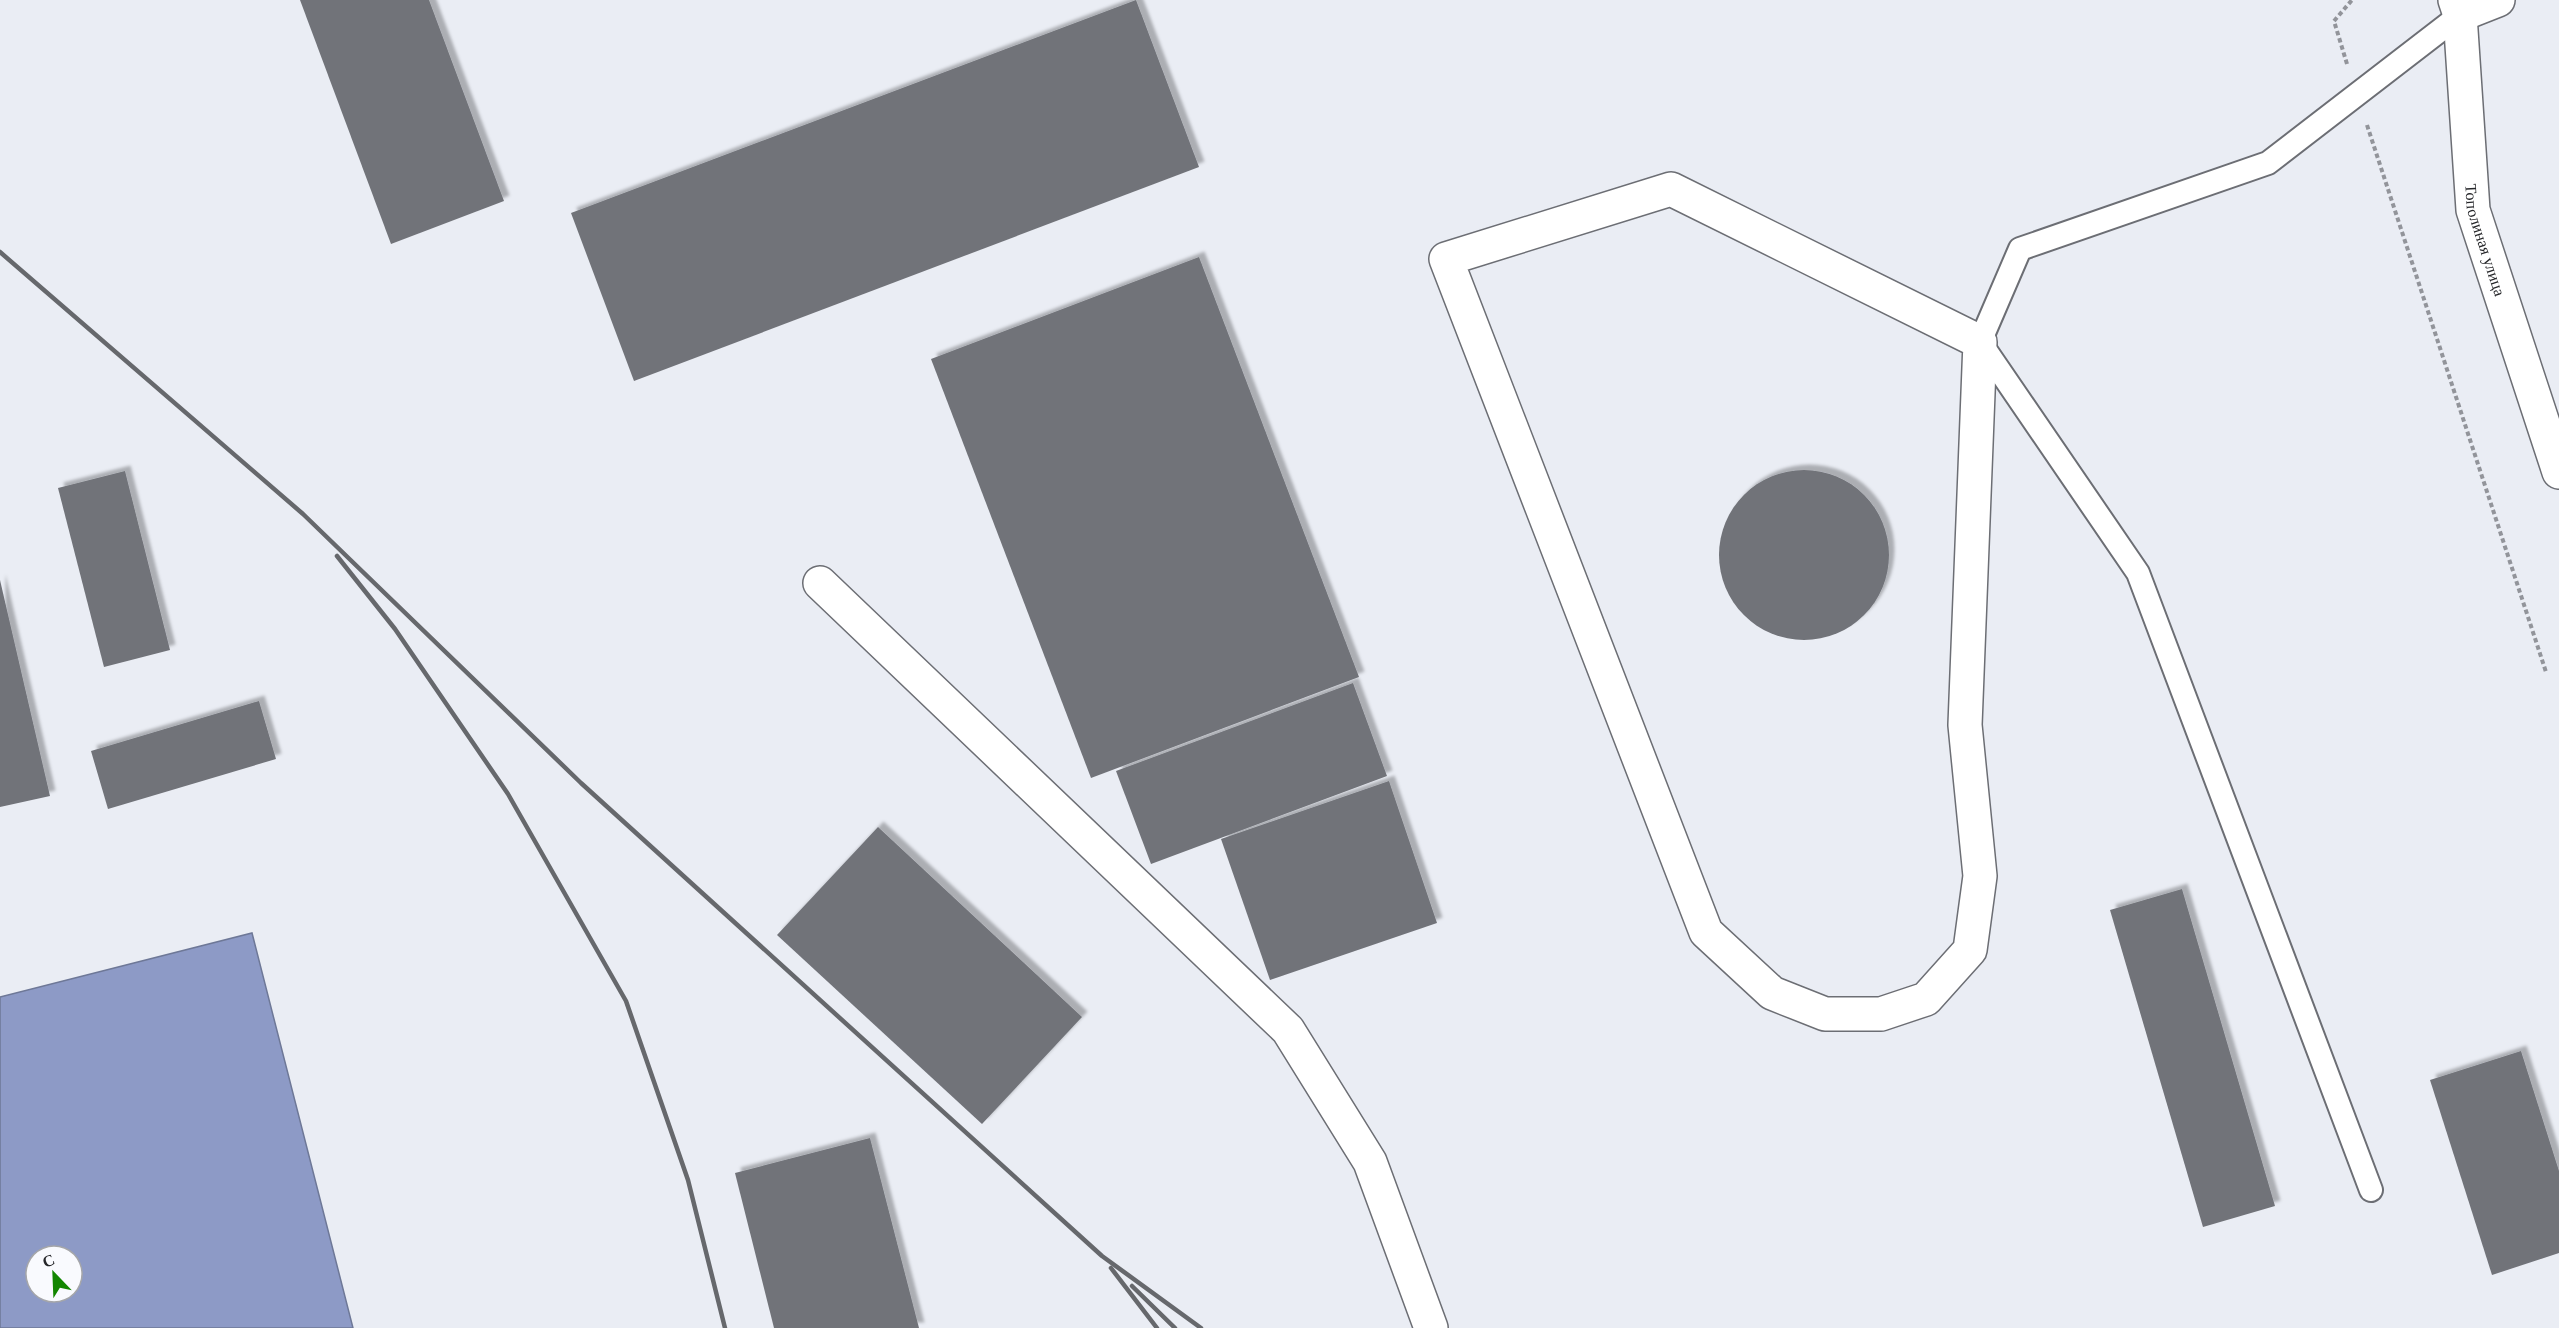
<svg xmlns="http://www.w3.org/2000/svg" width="2559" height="1328" viewBox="0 0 2559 1328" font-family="Georgia,serif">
  <defs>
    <filter id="shadow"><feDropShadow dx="5.5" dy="-5.5" stdDeviation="1.5" flood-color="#0004"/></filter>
  </defs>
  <rect width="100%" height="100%" fill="#eaedf4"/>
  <path fill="#8d9ac6" stroke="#6e7897" stroke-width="1.5" fill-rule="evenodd" d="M252 933 353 1328H0V997ZM36 1256H72V1292H36Z"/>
  <g fill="#717379" filter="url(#shadow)">
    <polygon points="300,0 429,0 504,201 391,244"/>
    <polygon points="1136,0 1199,167 634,381 571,213"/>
    <polygon points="1199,257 1359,677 1091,778 931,359"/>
    <circle cx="1804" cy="555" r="85"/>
    <polygon points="125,471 170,650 104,667 58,488"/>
    <polygon points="0,580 50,796 0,807"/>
    <polygon points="1353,683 1387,776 1151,864 1116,771"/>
    <polygon points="259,701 276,759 108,809 91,751"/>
    <polygon points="1389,781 1437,923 1270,980 1221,839"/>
    <polygon points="878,827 1082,1017 982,1124 777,935"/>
    <polygon points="2182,889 2275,1206 2203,1227 2110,910"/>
    <polygon points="2521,1051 2559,1171 2559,1253 2492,1275 2430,1080"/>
    <polygon points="870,1138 919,1328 774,1328 735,1173"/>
  </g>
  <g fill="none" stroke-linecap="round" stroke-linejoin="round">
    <defs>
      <polyline id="service" points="2371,1190 2138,573 1980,342 2020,249 2268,163 2460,15"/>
      <g id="minor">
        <path id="s1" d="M2455 0 2460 15 2473 210 2559 472"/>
        <polyline points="2460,15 2498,0"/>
        <polygon points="1671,189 1980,342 1965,725 1980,876 1970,950 1926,999 1881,1014 1825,1014 1772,993 1706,932 1446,259"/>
        <polyline points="820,583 1288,1030 1370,1162 1431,1328"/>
      </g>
    </defs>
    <use href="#service" stroke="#6c6e74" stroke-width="26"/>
    <use href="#minor" stroke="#6c6e74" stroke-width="36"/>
    <g stroke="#92949a" stroke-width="4" stroke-dasharray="4.5 3" stroke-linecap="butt">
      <polyline points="2347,64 2334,21 2352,0"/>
      <polyline points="2367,125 2546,672"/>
    </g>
    <use href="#service" stroke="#fff" stroke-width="22"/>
    <use href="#minor" stroke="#fff" stroke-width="33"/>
    <g stroke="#66686c" stroke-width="4.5">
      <polyline points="0,252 303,514 581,783 1102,1256 1201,1328"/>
      <polyline points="337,556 395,629 508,794 626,1001 688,1180 725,1328"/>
      <polyline points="1111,1268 1157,1328"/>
      <polyline points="1132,1286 1175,1328"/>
    </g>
  </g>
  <g text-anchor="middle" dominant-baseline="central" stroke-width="6" stroke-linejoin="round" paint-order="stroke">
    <g font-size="16" fill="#26272a" stroke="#f9fafe">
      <text stroke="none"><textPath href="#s1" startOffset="243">Тополиная улица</textPath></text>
    </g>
  </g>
  <g transform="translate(54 1274) rotate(337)"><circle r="28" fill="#f9fafe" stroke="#a5a6a9" stroke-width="1.5"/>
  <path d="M0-4.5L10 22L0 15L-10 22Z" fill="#128600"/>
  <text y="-9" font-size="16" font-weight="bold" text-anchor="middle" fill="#26272a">С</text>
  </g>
</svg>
